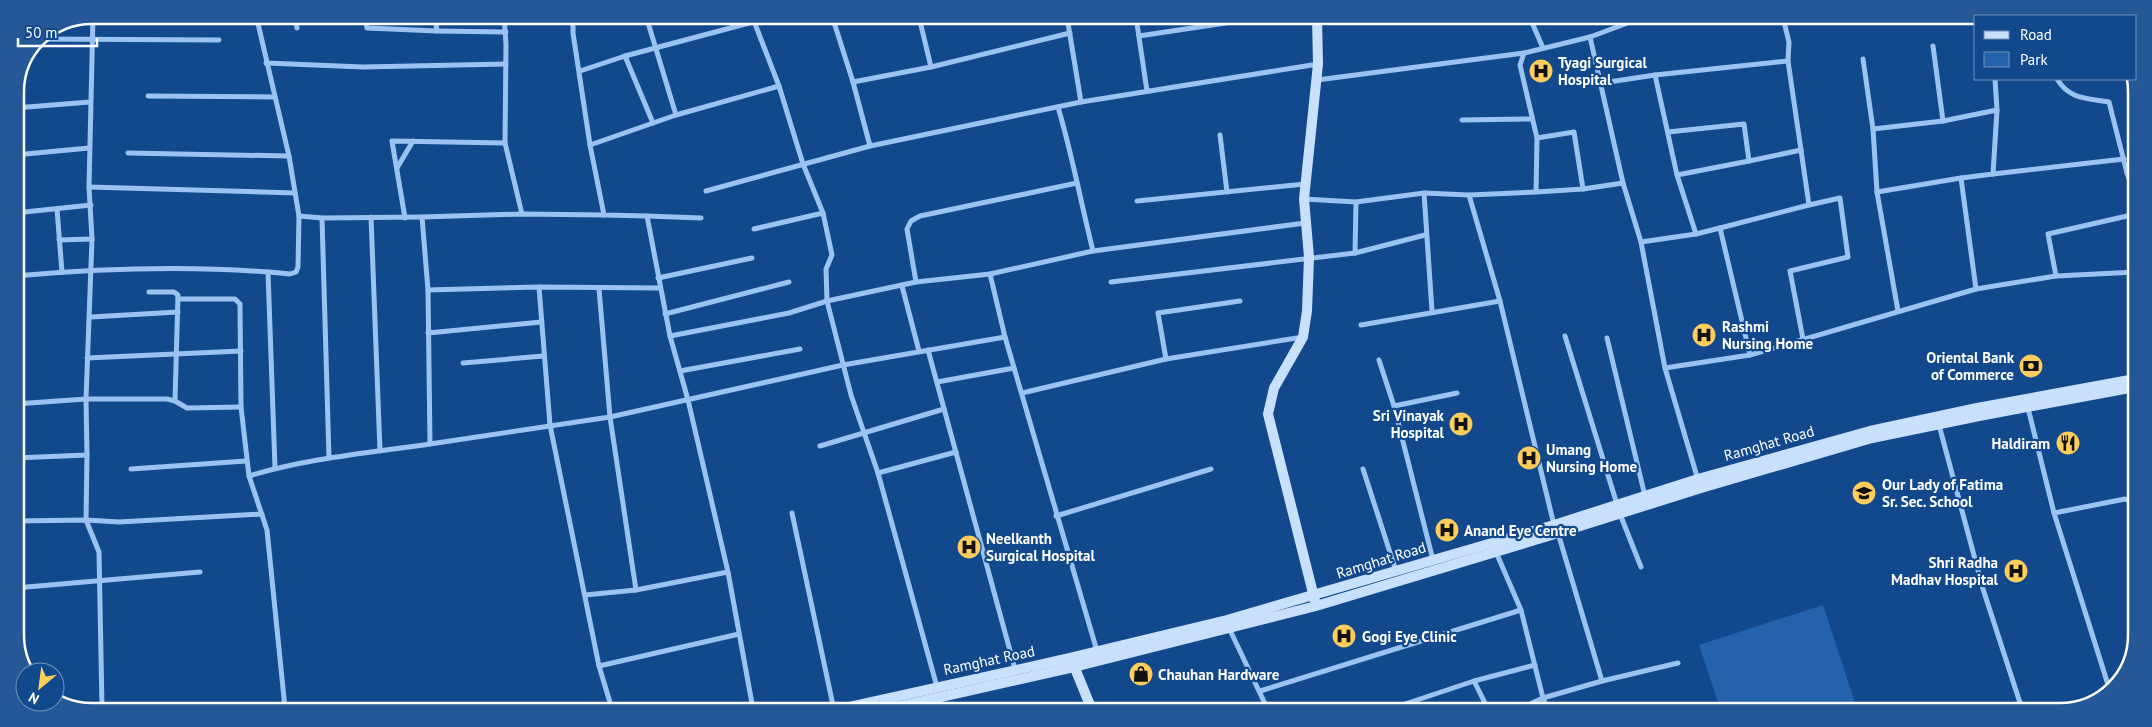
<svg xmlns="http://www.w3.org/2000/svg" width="2152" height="727" viewBox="0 0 2152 727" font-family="'PT Sans',sans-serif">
  <rect width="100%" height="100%" fill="#12498d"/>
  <polygon fill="#2463ac" points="1823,605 1858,712 1721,711 1699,645"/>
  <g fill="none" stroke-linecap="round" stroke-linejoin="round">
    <g stroke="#9bc3f1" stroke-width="5">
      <polyline points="93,15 89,187 92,239 86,399 87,455 86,520 99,552 102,708"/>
      <polyline points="295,15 297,28"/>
      <polyline points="365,16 367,28 437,31 435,16"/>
      <polyline points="504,16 506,44 505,143 522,214"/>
      <polyline points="573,16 573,33 590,145 604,215 647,216 670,336 688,400 728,572 753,709"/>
      <polyline points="646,16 676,115 779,86"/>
      <polyline points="752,16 779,86 803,164 823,213 832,255 826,269 827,301 851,395 878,473 937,687"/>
      <polyline points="832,16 853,82 870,146 1081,102 1318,64"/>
      <polyline points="919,17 931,67"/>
      <polyline points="1067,17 1081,102"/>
      <polyline points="1136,17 1147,91"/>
      <polyline points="1530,18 1543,48"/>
      <polyline points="437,31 506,32"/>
      <polyline points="1139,36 1265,17"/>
      <polyline points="1590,37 1623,183 1641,242 1665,368 1698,480"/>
      <polyline points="37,39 219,40"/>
      <polyline points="1524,53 1520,65 1537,138 1536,192 1583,189 1623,183"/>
      <polyline points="625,56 753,22"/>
      <polyline points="1863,59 1873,129 1877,192 1898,311"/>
      <polyline points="266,63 363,67 506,64"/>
      <polyline points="580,71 625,56 653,123"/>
      <polyline points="1995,79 1997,110 1993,174 1961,178 1976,289 2056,276 2136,272"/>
      <path d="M2057 79C2070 100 2087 98 2109 102L2127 173 2136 198"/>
      <polyline points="1317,80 1524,53 1590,37 1641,18"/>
      <polyline points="853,82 931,67 1070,33"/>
      <polyline points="1602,83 1655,75 1788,61"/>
      <polyline points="148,96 274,97"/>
      <path d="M1058 107C1072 154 1081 203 1093 251"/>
      <polyline points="15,108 90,102"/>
      <polyline points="1462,120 1532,119"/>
      <polyline points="1943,121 1997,110"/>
      <polyline points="1873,129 1943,121 1933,46"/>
      <polyline points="1668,132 1744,124 1749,161 1677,175"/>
      <polyline points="1220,135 1227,192"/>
      <polyline points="1537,138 1574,132 1583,189"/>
      <polyline points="590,145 676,115"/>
      <polyline points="128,153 289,156"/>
      <polyline points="15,155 89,148"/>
      <polyline points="1749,161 1801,150"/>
      <polyline points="397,168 413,141"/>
      <polyline points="2127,173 2136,171"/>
      <polyline points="1993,174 2124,159"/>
      <polyline points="1077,183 920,216 911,221 907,229 916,282 990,274 1093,251 1305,223"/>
      <polyline points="89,187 295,193"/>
      <polyline points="706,191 870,146"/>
      <polyline points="1877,192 1961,178"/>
      <polyline points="1424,193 1432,311"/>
      <polyline points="1469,195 1536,192"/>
      <polyline points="1304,199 1356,202 1424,193 1469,195 1500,301 1554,525"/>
      <polyline points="1137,201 1305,184"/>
      <polyline points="57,209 62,272"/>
      <polyline points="15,213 91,205"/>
      <polyline points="604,215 522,214 422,217 428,290 430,444 610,417 843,365 1005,337"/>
      <polyline points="299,216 322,218 422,217"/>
      <polyline points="647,216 701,218"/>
      <polyline points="371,217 380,451"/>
      <polyline points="322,218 329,458"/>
      <polyline points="405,218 392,141 505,143"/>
      <polyline points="754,229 823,213"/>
      <polyline points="1696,234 1720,228"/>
      <polyline points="59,240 92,239"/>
      <polyline points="1641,242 1696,234 1677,175 1655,75"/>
      <polyline points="1355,253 1356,202"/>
      <polyline points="268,272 275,468"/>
      <polyline points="990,274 1005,337 1097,651"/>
      <path d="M15 276C106 268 199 265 290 274L296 272 298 267 299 216 289 156 256 15"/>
      <polyline points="2056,276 2048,234 2136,214"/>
      <polyline points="658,278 752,258"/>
      <polyline points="1111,282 1355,253 1425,235"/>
      <polyline points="902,286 919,351"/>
      <polyline points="539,287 550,425 599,666 612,709"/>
      <polyline points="599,289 610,417 636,590"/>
      <polyline points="428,290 539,287 660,288"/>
      <polyline points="149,292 174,292 178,295 175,401"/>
      <path d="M178 299H235L240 304 241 407 249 476C308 458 369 453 430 444"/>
      <polyline points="665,314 789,282"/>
      <polyline points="91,317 178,312"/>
      <polyline points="1361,325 1500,301"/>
      <polyline points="428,333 541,322"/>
      <polyline points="670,336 789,313 827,301 916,282"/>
      <polyline points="1565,336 1620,514 1641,567"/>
      <polyline points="1607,338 1645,496"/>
      <polyline points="1803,339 1790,271 1848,257 1840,198 1809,205"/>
      <polyline points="928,350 1015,669"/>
      <polyline points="1750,355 1976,289"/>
      <polyline points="87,358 241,351"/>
      <polyline points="1166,359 1158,313 1240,301"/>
      <polyline points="1379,360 1394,406 1433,560"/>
      <polyline points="463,363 543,356"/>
      <polyline points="1665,368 1750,355 1720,228 1809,205 1788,61 1789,42 1783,18"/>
      <polyline points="680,371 800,349"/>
      <polyline points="937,382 1014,368"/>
      <polyline points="1022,393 1166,359 1303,337"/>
      <polyline points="15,404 86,399 167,399 175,401 187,408 241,407"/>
      <polyline points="1394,406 1457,393"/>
      <polyline points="2028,408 2054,513 2110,691"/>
      <polyline points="1939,425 1983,589 2023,712"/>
      <polyline points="820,446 944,409"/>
      <polyline points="15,458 87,455"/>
      <polyline points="131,469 246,461"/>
      <polyline points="1363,469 1396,571"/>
      <polyline points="878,473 956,452"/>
      <polyline points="249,476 267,530 285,708"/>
      <polyline points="792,513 834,710"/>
      <polyline points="2054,513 2125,499 2134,503"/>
      <polyline points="1056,516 1211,469"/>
      <polyline points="15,521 86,520 119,522 262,514"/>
      <polyline points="1558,533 1602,681 1678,663"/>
      <polyline points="1496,552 1521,610 1543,698 1548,711"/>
      <polyline points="15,588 200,572"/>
      <polyline points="585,595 636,590 728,572"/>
      <polyline points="1229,628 1268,710"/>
      <polyline points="599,666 739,634"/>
      <polyline points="1474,681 1489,711"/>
      <polyline points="1260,691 1521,610"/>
      <polyline points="1384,711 1474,681 1535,665"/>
      <polyline points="1515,711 1543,698 1602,681"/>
    </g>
    <g stroke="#c9e0fc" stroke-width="10">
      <polyline points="1315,601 1268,414 1274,388 1303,337 1307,311 1309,257 1304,199 1318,64 1317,17"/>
      <polyline points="1072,661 1092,710"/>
      <polyline points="836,710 1070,658 1227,620 1554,525 1698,479 1870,431 1977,408 2135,379"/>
      <polyline points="883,710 1074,667 1316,606 1558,533 1701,488 1872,438 1979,416 2135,387"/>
    </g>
  </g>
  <defs>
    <symbol id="hospital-disc" viewBox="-11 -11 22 22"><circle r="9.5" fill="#ffcd5b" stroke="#12498d"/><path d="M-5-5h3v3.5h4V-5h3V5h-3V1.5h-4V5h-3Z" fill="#111"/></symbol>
    <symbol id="bank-disc" viewBox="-11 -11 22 22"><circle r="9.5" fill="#ffcd5b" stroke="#12498d"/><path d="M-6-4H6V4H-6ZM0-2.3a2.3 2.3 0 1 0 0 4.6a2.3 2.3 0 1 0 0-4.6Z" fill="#111"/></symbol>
    <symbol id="restaurant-disc" viewBox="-11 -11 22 22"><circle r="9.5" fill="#ffcd5b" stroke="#12498d"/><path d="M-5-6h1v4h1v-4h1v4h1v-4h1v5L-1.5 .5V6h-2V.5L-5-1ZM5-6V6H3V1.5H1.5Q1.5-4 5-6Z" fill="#111"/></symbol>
    <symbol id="school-disc" viewBox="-11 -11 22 22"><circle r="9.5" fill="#ffcd5b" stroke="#12498d"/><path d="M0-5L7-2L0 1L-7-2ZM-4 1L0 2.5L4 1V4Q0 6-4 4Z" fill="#111"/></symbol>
    <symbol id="shop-disc" viewBox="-11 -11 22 22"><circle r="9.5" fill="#ffcd5b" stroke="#12498d"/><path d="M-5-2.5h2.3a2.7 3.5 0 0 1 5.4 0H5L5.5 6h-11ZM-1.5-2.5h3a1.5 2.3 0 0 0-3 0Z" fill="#111"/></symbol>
  </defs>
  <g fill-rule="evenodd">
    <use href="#hospital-disc" x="1527" y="57" width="28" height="28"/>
    <use href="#hospital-disc" x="1690" y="321" width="28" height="28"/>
    <use href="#bank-disc" x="2017" y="352" width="28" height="28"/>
    <use href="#hospital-disc" x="1447" y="410" width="28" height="28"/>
    <use href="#restaurant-disc" x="2054" y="429" width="28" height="28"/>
    <use href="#hospital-disc" x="1515" y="444" width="28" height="28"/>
    <use href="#school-disc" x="1850" y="479" width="28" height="28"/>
    <use href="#hospital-disc" x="1433" y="516" width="28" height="28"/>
    <use href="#hospital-disc" x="955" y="533" width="28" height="28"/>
    <use href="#hospital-disc" x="2002" y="557" width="28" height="28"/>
    <use href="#hospital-disc" x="1330" y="622" width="28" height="28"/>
    <use href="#shop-disc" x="1127" y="660" width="28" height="28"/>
  </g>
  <g text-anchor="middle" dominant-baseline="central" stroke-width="4.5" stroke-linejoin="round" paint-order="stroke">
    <g font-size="15" font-weight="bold" fill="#fff" stroke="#12498d" text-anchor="start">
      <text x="1558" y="62">Tyagi Surgical<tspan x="1558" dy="17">Hospital</tspan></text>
      <text x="1722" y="326">Rashmi<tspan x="1722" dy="17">Nursing Home</tspan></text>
      <text x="2014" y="357" text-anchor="end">Oriental Bank<tspan x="2014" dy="17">of Commerce</tspan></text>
      <text x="1444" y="415" text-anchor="end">Sri Vinayak<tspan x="1444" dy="17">Hospital</tspan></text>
      <text x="2050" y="443" text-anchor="end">Haldiram</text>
      <text x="1546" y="449">Umang<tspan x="1546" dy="17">Nursing Home</tspan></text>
      <text x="1882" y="484">Our Lady of Fatima<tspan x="1882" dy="17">Sr. Sec. School</tspan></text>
      <text x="1464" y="530">Anand Eye Centre</text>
      <text x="986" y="538">Neelkanth<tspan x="986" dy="17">Surgical Hospital</tspan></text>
      <text x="1998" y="562" text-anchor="end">Shri Radha<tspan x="1998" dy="17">Madhav Hospital</tspan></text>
      <text x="1362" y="636">Gogi Eye Clinic</text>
      <text x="1158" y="674">Chauhan Hardware</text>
    </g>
    <g font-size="15" fill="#fff" stroke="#12498d">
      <text transform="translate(1769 443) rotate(-16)">Ramghat Road</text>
      <text transform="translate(1381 560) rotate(-17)">Ramghat Road</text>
      <text transform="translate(989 660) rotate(-12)">Ramghat Road</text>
    </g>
  </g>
  <path d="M0 0H2152V727H0ZM92 24H2060A68 68 0 0 1 2128 92V635A68 68 0 0 1 2060 703H92A68 68 0 0 1 24 635V92A68 68 0 0 1 92 24Z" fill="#255896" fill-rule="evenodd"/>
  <path fill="none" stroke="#fff" stroke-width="2.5" d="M92 24H2060A68 68 0 0 1 2128 92V635A68 68 0 0 1 2060 703H92A68 68 0 0 1 24 635V92A68 68 0 0 1 92 24Z"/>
  <rect x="1974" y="15" width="162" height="65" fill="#12498d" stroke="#7192bb"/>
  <rect x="1984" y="31" width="25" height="8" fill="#c9e0fc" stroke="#7192bb"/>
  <text x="2020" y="40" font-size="15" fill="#ffffff">Road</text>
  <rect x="1984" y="52" width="25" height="15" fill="#2463ac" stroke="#7192bb"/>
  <text x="2020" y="65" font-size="15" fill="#ffffff">Park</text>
  <g transform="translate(40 687) rotate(209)"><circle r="24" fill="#12498d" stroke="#7192bb"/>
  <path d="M0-4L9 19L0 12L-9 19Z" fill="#ffcd5b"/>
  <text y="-8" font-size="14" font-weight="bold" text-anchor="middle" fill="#ffffff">N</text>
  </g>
  <path d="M18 38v8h79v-8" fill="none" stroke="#ffffff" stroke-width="2.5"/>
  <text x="25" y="38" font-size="15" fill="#ffffff" stroke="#12498d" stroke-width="4" paint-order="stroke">50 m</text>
</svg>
